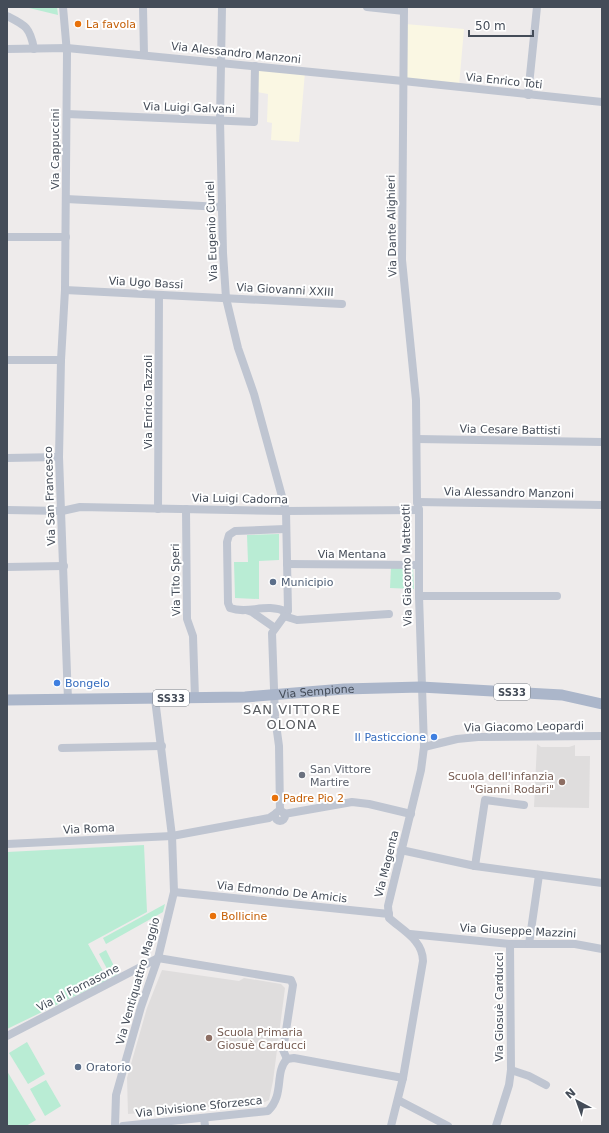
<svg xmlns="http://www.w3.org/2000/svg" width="609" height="1133" viewBox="0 0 609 1133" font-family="'DejaVu Sans',sans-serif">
  <rect width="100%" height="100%" fill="#eeebeb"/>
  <g fill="#faf7e3">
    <polygon points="405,24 464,29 459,86 404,79"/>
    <polygon points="257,68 305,72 299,142 271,140 272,123 267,122 268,94 257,92"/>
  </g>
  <g fill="#dfdddd">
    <polygon points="537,744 541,747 569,747 575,745 575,756 590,756 589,808 534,807"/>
    <polygon points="162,970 239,981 244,978 281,984 285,988 273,1081 269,1100 265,1102 128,1114 127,1078 147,1008"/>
  </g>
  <g fill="#b9ecd4">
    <polygon points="25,7 57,7 58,15"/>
    <polygon points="279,534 279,560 259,561 259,599 235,598 234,562 248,562 247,535"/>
    <polygon points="391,567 413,568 414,589 390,588"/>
    <polygon points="144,845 147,912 88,944 108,980 7,1029 7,852"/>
    <polygon points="165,904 163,912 106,944 103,938"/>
    <polygon points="106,950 118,974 112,978 99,954"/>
    <polygon points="27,1042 45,1074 28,1084 9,1053"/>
    <polygon points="7,1071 36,1120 26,1126 7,1126"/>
    <polygon points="46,1080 61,1106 45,1116 30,1089"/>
  </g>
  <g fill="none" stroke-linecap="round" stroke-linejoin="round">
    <g stroke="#bfc5d1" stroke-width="8">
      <polyline points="63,7 67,53 65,290 61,360 59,457 68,700"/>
      <polyline points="143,7 144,55"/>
      <polyline points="222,7 220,120 223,253 226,298 238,348 254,394 286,511 288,611 272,633 275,717 279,746 280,811"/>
      <polyline points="367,7 404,11"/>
      <path d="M7 16C25 25 30 27 34 49"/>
      <polyline points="7,49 67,48 403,81 602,102"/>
      <polyline points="528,95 537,7"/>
      <polyline points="67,114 254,122 255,66"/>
      <polyline points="66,199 222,207"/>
      <polyline points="7,237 66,237"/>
      <polyline points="65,290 342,304"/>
      <polyline points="7,360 61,360"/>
      <polyline points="417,439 602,442"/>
      <polyline points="7,458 59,457"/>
      <polyline points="417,502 602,505"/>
      <polyline points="158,509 159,295"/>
      <polyline points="186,509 187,619 193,636 195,698"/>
      <polyline points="7,510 62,511 80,507 286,511 419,510"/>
      <path d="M285 529 235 531 229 535 227 542 228 603 230 608C249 615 265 602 287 612"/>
      <polyline points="287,564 418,565"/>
      <polyline points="7,567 64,566"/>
      <polyline points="419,596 557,596"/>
      <polyline points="246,610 252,612 275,628"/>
      <polyline points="284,616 297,620 389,614"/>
      <polyline points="424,747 457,739 478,737 602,736"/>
      <polyline points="62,748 162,746"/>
      <circle cx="280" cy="816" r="5"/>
      <polyline points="284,814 352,802 369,804 411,814"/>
      <polyline points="7,844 172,836 269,818 275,814"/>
      <polyline points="401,850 475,866 602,883"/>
      <polyline points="475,866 485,800 524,805"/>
      <polyline points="174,892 389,914"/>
      <polyline points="410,934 510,944 575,944 602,949"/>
      <polyline points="529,944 539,875"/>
      <polyline points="7,1036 158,958 291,980 293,985 283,1050 287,1059"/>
      <polyline points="287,1059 294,1058 403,1078"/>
      <polyline points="511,1070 529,1076 546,1085"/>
      <polyline points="398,1100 448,1126"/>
      <polyline points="204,1118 205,1126"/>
      <polyline points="115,1126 116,1095 141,1007 158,958 174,892 172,836 155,699"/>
      <path d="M123 1126 268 1111C285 1094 274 1073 287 1059"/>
      <path d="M391 1126 403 1078 423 961C423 940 402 930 389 918L388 906 421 770 424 747 419 596V510L417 502 416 400 402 260 404 7"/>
      <polyline points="496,1126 509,1085 511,1070 510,944"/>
    </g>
    <path stroke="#abb6ca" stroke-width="11" id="s1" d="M7 700 245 697 344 689 421 687 562 695 602 704"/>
  </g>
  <g fill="#e8710a" stroke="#fff" stroke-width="1.5">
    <circle cx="78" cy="24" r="4"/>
    <circle cx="275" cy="798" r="4"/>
    <circle cx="213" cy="916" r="4"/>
  </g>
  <g fill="#5c6f8a" stroke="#fff" stroke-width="1.5">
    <circle cx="273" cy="582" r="4"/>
    <circle cx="78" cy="1067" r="4"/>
  </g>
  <g fill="#3f7fe0" stroke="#fff" stroke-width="1.5">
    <circle cx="57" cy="683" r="4"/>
    <circle cx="434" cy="737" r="4"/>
  </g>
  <circle fill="#6b7280" stroke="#fff" stroke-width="1.5" cx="302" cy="775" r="4"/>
  <g fill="#8d6e63" stroke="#fff" stroke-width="1.5">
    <circle cx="562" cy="782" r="4"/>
    <circle cx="209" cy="1038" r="4"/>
  </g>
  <g text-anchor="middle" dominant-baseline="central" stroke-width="4" stroke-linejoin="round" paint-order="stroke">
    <g fill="#fff" stroke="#7c828a" stroke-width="1">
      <rect x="494" y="684" width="36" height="16" rx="3"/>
      <rect x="153" y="690" width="36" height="16" rx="3"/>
    </g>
    <g font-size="10" font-weight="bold" fill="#444c58">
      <text x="512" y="692">SS33</text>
      <text x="171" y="698">SS33</text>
    </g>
    <g font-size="11" fill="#c56008" stroke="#fff" text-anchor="start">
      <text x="86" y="24">La favola</text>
      <text x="283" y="798">Padre Pio 2</text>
      <text x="221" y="916">Bollicine</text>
    </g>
    <g font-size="11" fill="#444c58" stroke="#fff">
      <text transform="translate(236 53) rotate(6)">Via Alessandro Manzoni</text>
      <text transform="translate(504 81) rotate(6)">Via Enrico Toti</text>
      <text transform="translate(189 108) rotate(2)">Via Luigi Galvani</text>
      <text transform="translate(55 149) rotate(-90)">Via Cappuccini</text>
      <text transform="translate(392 226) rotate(-91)">Via Dante Alighieri</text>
      <text transform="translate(212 231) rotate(-92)">Via Eugenio Curiel</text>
      <text transform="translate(146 283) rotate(3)">Via Ugo Bassi</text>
      <text transform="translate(285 290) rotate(3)">Via Giovanni XXIII</text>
      <text transform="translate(148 402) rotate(-90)">Via Enrico Tazzoli</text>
      <text transform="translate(510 430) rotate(1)">Via Cesare Battisti</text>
      <text transform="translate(509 493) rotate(1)">Via Alessandro Manzoni</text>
      <text transform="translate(50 496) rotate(-92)">Via San Francesco</text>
      <text transform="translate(240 499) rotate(1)">Via Luigi Cadorna</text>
      <text x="352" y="554">Via Mentana</text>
      <text transform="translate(407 565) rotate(-91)">Via Giacomo Matteotti</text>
      <text transform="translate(176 580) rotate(-91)">Via Tito Speri</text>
      <text stroke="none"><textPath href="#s1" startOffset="310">Via Sempione</textPath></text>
      <text transform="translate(524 727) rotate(-1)">Via Giacomo Leopardi</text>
      <text transform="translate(89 829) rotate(-3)">Via Roma</text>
      <text transform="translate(387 864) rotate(-76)">Via Magenta</text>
      <text transform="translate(282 892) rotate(6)">Via Edmondo De Amicis</text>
      <text transform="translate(518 931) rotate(3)">Via Giuseppe Mazzini</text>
      <text transform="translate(138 981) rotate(-74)">Via Ventiquattro Maggio</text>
      <text transform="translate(78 988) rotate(-27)">Via al Fornasone</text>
      <text transform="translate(499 1007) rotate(-90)">Via Giosuè Carducci</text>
      <text transform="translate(199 1107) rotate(-6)">Via Divisione Sforzesca</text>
    </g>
    <g font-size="11" fill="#4e5e75" stroke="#fff" text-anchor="start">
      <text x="281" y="582">Municipio</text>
      <text x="86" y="1067">Oratorio</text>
    </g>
    <g font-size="11" fill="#366cbe" stroke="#fff" text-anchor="start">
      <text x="65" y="683">Bongelo</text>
      <text x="426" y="737" text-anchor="end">Il Pasticcione</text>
    </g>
    <g font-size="11" fill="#5b616d" stroke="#fff" text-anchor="start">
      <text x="310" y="769">San Vittore<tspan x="310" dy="13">Martire</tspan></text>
    </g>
    <g font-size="11" fill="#785e54" stroke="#fff" text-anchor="end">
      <text x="554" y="776">Scuola dell'infanzia<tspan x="554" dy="13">"Gianni Rodari"</tspan></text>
      <text x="217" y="1032" text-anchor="start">Scuola Primaria<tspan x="217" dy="13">Giosuè Carducci</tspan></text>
    </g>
    <g font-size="13" letter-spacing="1" fill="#585b60" stroke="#fff">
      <text x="292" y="709">SAN VITTORE<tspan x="292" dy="15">OLONA</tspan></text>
    </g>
  </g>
  <rect width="609" height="1133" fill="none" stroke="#444c58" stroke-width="16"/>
  <g transform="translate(577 1101) rotate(319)" stroke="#ffffff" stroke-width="3" paint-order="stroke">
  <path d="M0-3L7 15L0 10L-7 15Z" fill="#444c58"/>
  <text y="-6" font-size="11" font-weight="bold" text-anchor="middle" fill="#444c58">N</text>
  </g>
  <path d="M469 30v6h64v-6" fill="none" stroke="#444c58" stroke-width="2"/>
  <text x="475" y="30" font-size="12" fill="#444c58" stroke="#ffffff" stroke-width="3" paint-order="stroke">50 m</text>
</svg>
